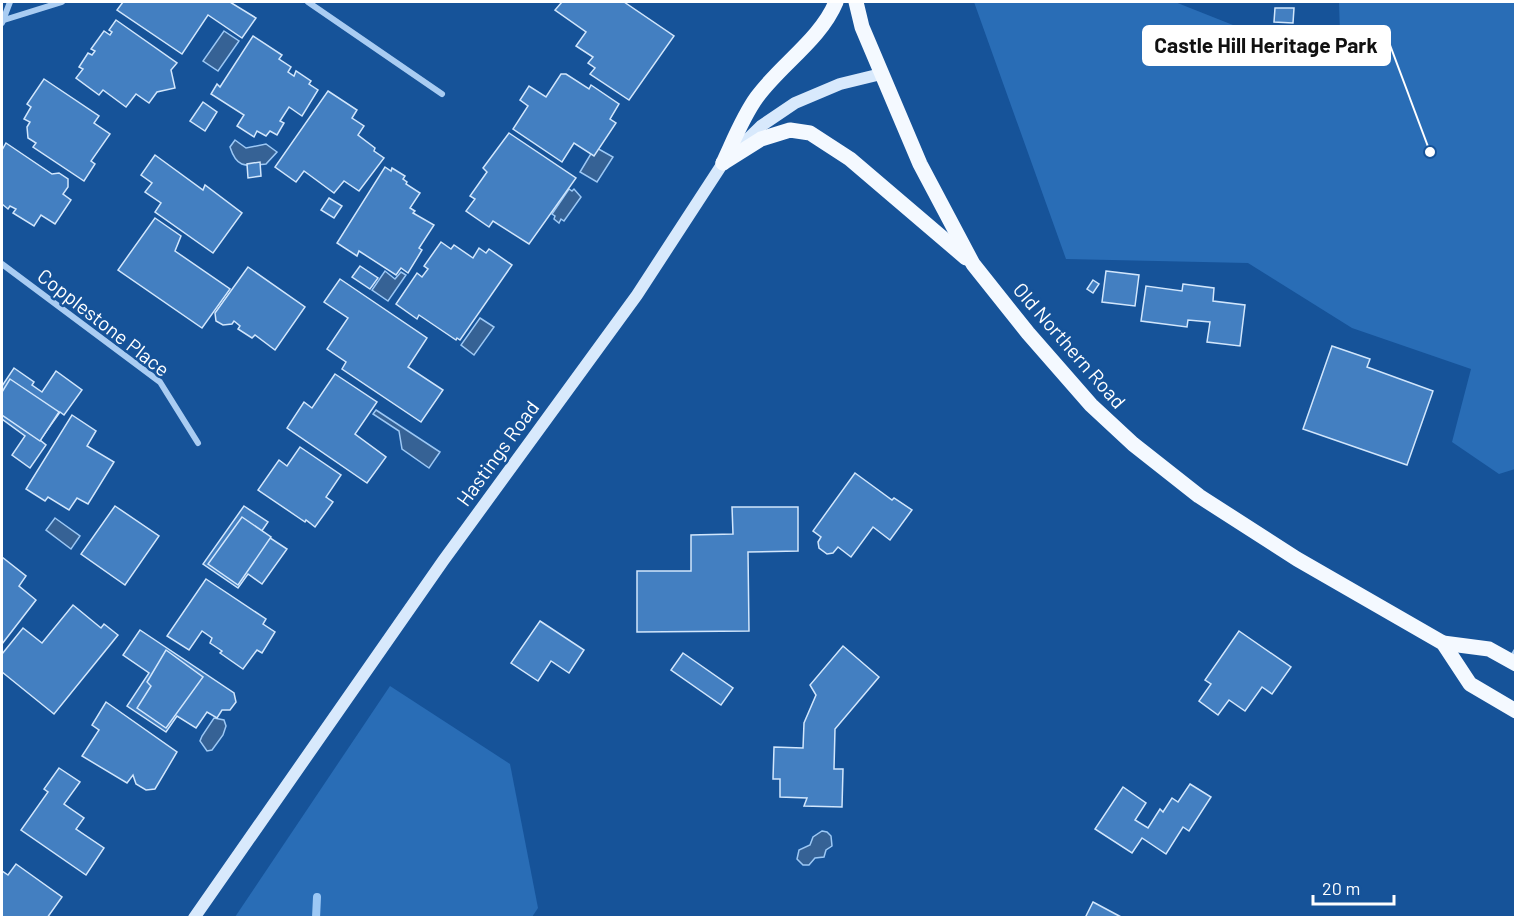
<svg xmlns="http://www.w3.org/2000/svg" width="1517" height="919" viewBox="0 0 1517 919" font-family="Barlow,sans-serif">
  <rect width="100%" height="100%" fill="#165399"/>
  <g fill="#296db6">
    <polygon points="974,2 1175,2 1316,58 1341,64 1339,2 1515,2 1515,469 1499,474 1452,442 1471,369 1352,328 1248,263 1066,259"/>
    <polygon points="390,686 510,764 538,908 532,917 235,917"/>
  </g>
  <g fill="#366295" stroke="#9cc8f5" stroke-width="1.5">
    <polygon points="224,31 239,41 218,71 203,61"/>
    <path d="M235 140 246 148 266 144 277 152 266 164C246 166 237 169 230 147Z"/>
    <polygon points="595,147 613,157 597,182 580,172"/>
    <polygon points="569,189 572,191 574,189 581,197 564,221 561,219 559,223 554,219 555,216 552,214"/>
    <polygon points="385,271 395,279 401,272 406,275 388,301 372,290"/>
    <polygon points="480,318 494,327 474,355 461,345"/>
    <polygon points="376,410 440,452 429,468 402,449 399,431 373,414"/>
    <polygon points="55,518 80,536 71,549 46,530"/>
    <polygon points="214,718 224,720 226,726 223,735 212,750 207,751 200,741 202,736"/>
    <polygon points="822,831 827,832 831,836 832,846 826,850 824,857 815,858 809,865 803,865 797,859 799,850 810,845 813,837"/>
  </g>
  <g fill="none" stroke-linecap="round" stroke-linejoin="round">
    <polyline stroke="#9cc8f5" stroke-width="8" points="316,918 317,897"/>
  </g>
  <g fill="#437fc1" stroke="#d1e6fc" stroke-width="1.5">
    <polygon points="123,2 230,2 256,18 242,38 208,15 182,54 117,10"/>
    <polygon points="562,2 624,2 674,36 629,100 590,74 595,68 588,63 593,57 576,46 586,32 555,10"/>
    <polygon points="1275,8 1294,8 1293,23 1274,22"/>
    <polygon points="116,20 177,63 171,70 175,88 157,92 149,103 136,94 126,107 103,90 99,95 76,78 83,69 79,67 88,53 92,55 95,51 91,49 104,31 110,35 112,32 109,30"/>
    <polygon points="253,36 282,55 279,59 291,67 288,72 294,76 296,71 311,81 309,84 318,90 302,116 289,107 280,121 284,123 277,135 270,131 266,136 257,131 254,137 237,126 244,115 211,94 217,84 220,87"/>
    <polygon points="561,74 566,74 589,89 591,85 619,104 610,119 616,123 594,156 574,143 562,162 513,129 528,106 520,100 529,86 546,97"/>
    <polygon points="44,79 99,116 94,123 110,134 91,161 95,164 84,181 33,147 36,143 28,138 27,127 30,122 24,119 31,107 27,104"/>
    <polygon points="328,91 357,110 352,118 364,126 358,135 375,148 374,151 384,158 359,191 344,181 334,193 304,171 296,182 275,167"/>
    <polygon points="203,102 217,112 205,131 190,121"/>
    <polygon points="509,133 576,178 529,244 493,221 489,227 466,211 475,199 470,196 487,172 483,168"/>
    <polygon points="6,143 52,174 59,173 68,179 68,187 63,194 71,200 55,224 41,215 34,226 13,213 16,209 10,206 8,209 2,204 2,150"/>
    <polygon points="155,155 203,190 205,185 242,213 213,253 155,212 161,203 145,192 152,183 141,175"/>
    <polygon points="260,162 261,176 248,178 247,164"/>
    <polygon points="385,167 391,171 392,168 405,176 403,179 407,182 406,184 420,193 410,208 415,211 413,213 434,225 419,248 422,250 408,273 401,268 396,275 359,251 357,256 337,243"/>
    <polygon points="329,198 342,206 334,218 321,210"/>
    <polygon points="155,218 181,236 175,251 230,289 202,328 118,270"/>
    <polygon points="441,242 451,249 454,245 473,258 479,248 486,253 489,249 512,265 460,340 457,338 456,340 419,315 417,319 396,304 417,273 422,277 428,269 424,266"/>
    <polygon points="360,266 378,278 370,289 352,277"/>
    <polygon points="248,267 305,307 275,350 255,335 252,338 238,329 240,326 234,321 232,324 223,325 216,321 215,313"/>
    <polygon points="1106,271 1139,275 1135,306 1102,302"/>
    <polygon points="340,279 427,338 408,367 443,390 421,422 342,369 346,362 327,349 348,318 324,302"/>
    <polygon points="1093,280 1099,284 1093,293 1087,289"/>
    <polygon points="1183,284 1214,288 1213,301 1245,305 1240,346 1207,342 1210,322 1188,320 1187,327 1141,321 1146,286 1182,291"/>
    <polygon points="1332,346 1370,359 1367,367 1433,391 1407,465 1303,429"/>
    <polygon points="14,368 34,382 32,385 42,392 56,371 82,390 64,415 60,412 40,440 46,445 30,468 12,455 25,436 2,419 2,386"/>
    <polygon points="335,374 377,402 355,434 386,457 367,483 287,428 304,402 312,408"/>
    <polygon points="10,379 59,412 40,441 2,415 2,392"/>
    <polygon points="72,415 96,431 87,446 114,462 88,504 77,498 69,510 48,497 45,501 26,489"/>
    <polygon points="300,447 341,475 326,497 333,502 315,527 306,520 305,522 258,490 279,460 287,466"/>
    <polygon points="855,473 892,500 894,498 912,510 890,540 873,527 851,557 838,547 833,553 827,554 819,548 818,542 821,537 813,531"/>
    <polygon points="115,506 159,536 125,585 81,554"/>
    <polygon points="244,506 268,522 261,532 287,549 262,584 248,574 238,588 203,564"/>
    <polygon points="732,507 798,507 798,551 748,552 749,631 637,632 637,571 691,571 691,535 733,534"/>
    <polygon points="242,517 271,537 238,585 208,564"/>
    <polygon points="2,557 26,576 19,586 36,600 2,644"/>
    <polygon points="206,579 266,619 263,624 275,632 262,653 257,650 243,669 220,653 222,651 210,643 212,638 202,631 189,650 167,636"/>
    <polygon points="73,605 101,628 104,624 118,635 54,714 2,672 2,654 23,628 42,643"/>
    <polygon points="540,621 584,650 569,673 551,661 538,681 511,663"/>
    <polygon points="140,630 234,693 236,702 230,710 222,710 217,718 207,712 196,728 177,716 166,732 127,706 149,673 123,655"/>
    <polygon points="1239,631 1291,667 1272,694 1262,687 1245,711 1229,700 1218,715 1199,701 1211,684 1205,680"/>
    <polygon points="843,646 879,677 835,729 834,769 843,769 842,807 804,806 807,798 780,797 780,779 773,779 774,747 803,748 804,723 816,695 810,685"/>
    <polygon points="166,650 203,677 166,728 137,708 151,686 147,682"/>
    <polygon points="683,653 733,688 721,705 671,670"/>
    <polygon points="106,702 177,752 155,789 146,790 136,784 133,775 127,783 82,756 99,730 92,725"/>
    <polygon points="59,768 80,782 64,804 84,818 76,829 104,848 86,875 21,830 48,792 44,789"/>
    <polygon points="1190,784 1211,797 1189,831 1183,827 1166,854 1142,838 1132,853 1095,829 1123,787 1146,803 1135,820 1148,828 1160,809 1163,812 1172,798 1178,802"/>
    <polygon points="16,864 62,897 47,918 2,918 2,871 8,875"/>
    <polygon points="1093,902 1123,918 1085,918"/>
  </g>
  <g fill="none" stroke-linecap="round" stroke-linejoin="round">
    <polyline stroke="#a9ccf2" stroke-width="4.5" points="1511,658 1516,650"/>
    <g stroke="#a9ccf2" stroke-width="6">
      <polyline points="308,2 442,94"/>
      <polyline points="4,20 62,2"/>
      <polyline points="2,23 10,2"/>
      <polyline points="2,264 160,382 198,443"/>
    </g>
    <polyline stroke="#d8e9fc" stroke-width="12" points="194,918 443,561 637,295 723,163 761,126 795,103 840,84 881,74"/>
    <g stroke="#f4f9ff" stroke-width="15">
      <polyline points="856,2 862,27 920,164 973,264 1028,333 1091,405 1133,444 1199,496 1297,559 1443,643 1470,684 1516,711"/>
      <polyline points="723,163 761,139 790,130 810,133 850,159 966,258"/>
      <path d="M723 163C733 142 743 116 757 97 781 64 820 40 836 2"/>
      <polyline points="1443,643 1489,649 1516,664"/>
    </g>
  </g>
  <g text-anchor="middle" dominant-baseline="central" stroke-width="5" stroke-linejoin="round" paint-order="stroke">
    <g font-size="20" fill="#fff" stroke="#165399">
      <text transform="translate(104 322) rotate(38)">Copplestone Place</text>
      <text transform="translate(1070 345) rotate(49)">Old Northern Road</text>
      <text transform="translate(497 453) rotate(-54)">Hastings Road</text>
    </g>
  </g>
  <path fill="none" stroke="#fff" stroke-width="2" d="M1430 152L1390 45"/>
  <circle fill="#fff" stroke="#165399" stroke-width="2" cx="1430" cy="152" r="6"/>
  <rect fill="#fff" stroke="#fff" stroke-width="2" x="1143" y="26" width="247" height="39" rx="6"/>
  <g font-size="21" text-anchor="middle" font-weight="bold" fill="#111">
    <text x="1266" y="53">Castle Hill Heritage Park</text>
  </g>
  <rect width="1517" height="919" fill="none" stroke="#ffffff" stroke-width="6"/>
  <path d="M1313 895v9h81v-9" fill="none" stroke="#ffffff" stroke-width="3"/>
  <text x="1322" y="895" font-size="18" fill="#ffffff" stroke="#165399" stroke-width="4.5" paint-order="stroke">20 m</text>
</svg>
